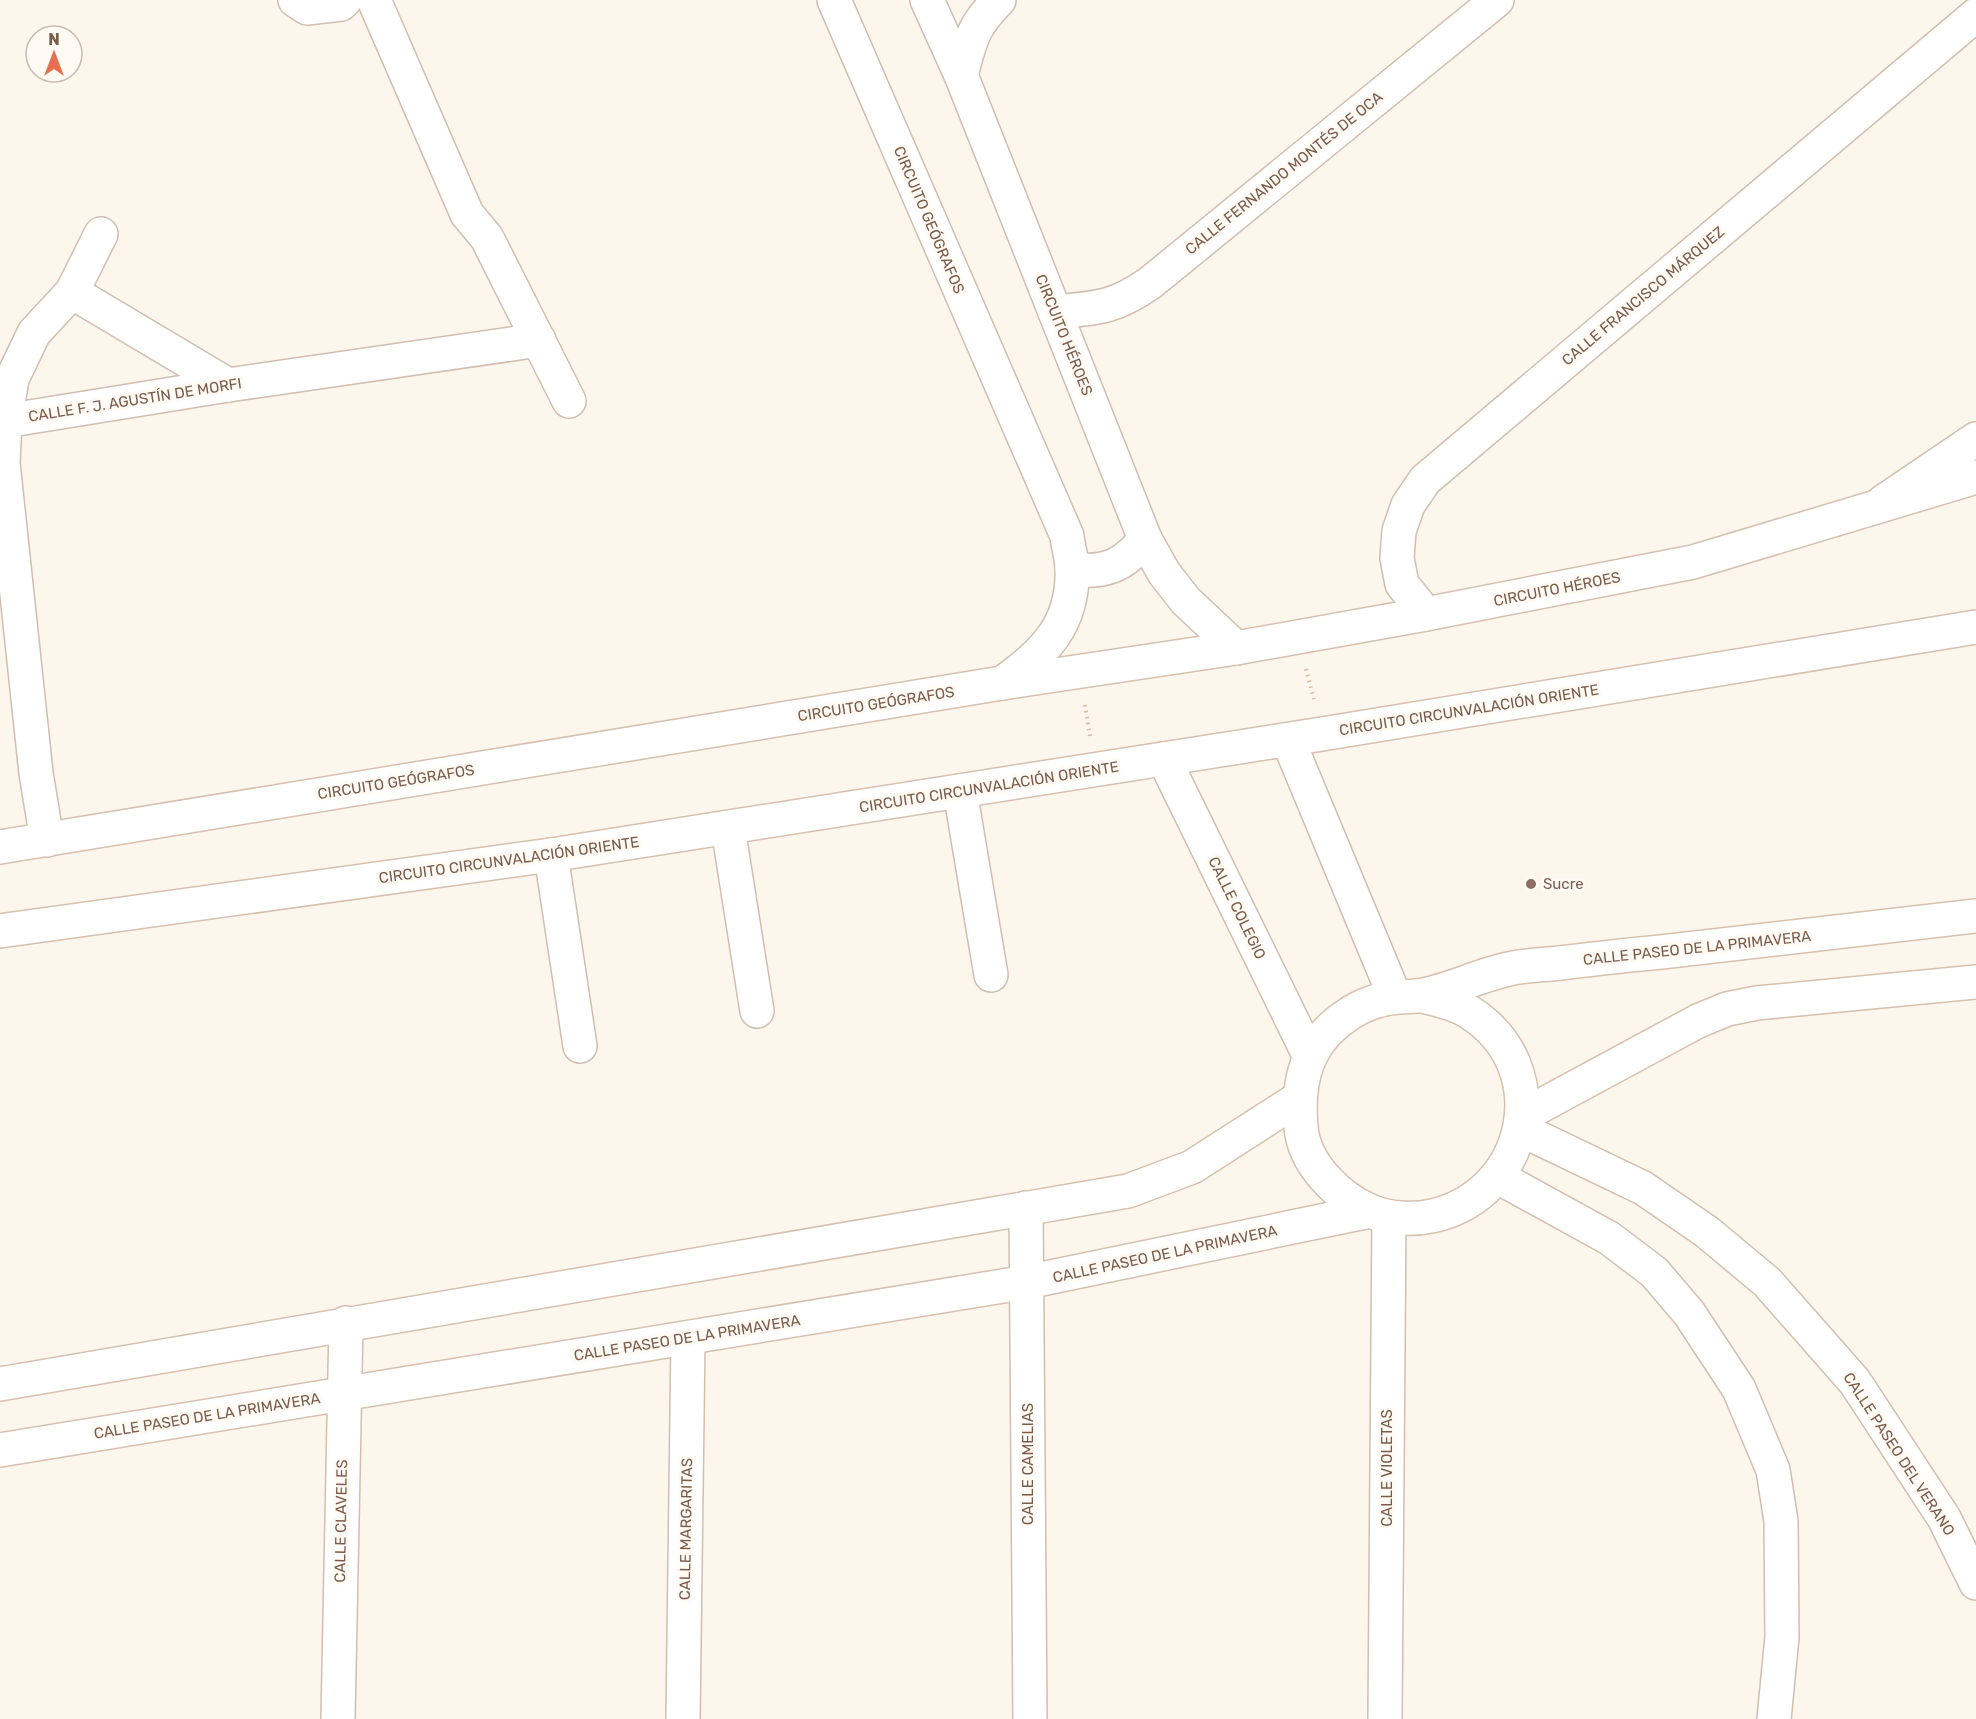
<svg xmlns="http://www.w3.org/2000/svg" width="1976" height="1719" viewBox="0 0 1976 1719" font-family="Rubik,sans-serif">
  <rect width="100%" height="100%" fill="#fdf6ec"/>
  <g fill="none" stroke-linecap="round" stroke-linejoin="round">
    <defs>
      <g id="street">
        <polyline points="295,0 307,8 341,4 345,0"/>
        <polyline points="374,0 467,214 487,238 569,401"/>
        <path d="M834 0 1067 536C1068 547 1072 558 1072 569 1074 624 1044 654 1002 683"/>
        <polyline points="927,0 961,75 1145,539 1164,573 1186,601 1236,648"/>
        <path d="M961 75C971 39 972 27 999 0"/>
        <polyline points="72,292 228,385"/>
        <path d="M1055 312C1098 308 1114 308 1150 283L1497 0"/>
        <polyline points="5,421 228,385 539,340"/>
        <polyline points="1883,502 1976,439"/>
        <path d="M1072 569C1105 574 1125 565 1145 539"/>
        <polyline points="1426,614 1402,584 1397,558 1399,531 1408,505 1425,480 1976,15"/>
        <polyline points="1288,740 1395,997"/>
        <polyline points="1164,759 1310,1057"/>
        <polyline points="960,791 991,975"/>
        <polyline points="728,828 757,1011"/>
        <polyline points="47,840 36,773 3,463 5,421 12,379 34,333 72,292 101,234"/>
        <polyline points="551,855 580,1046"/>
        <polyline points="1520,1129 1643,1188 1707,1232 1767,1282 1855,1382 1944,1518 1976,1583"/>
        <polyline points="1498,1177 1609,1238 1654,1272 1689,1313 1739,1389 1773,1470 1781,1521 1782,1637 1774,1719"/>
        <polyline points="1026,1208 1030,1719"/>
        <polyline points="338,1719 346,1323"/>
        <polyline points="683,1719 688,1338"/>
        <polyline points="1385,1719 1389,1217"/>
      </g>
      <g id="secondary">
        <polyline points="0,847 1002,683 1236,648 1426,614 1693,562 1976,477"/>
        <polyline points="0,931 551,855 1322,734 1976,627"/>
        <path d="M1422 996C1438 1000 1455 1003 1469 1012 1556 1066 1530 1194 1432 1216 1413 1220 1389 1219 1370 1211 1338 1197 1304 1164 1301 1127 1297 1081 1306 1043 1346 1016 1361 1005 1381 998 1399 997 1408 996 1416 997 1424 995 1453 989 1480 975 1509 969 1526 965 1543 965 1560 963 1593 959 1627 955 1661 952 1766 940 1871 928 1976 916"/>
        <polyline points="1522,1116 1698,1021 1727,1009 1757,1003 1976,982"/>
        <polyline points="0,1384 1128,1191 1192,1167 1298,1099"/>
        <polyline points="0,1450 1027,1282 1370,1211"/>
      </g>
    </defs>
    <use href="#street" stroke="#d1beb0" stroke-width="36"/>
    <use href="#secondary" stroke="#d6c0b0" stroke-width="36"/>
    <g stroke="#d9b8a5" stroke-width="4" stroke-dasharray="1.5 4.5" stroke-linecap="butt">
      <polyline points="1306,669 1314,699"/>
      <polyline points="1085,705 1090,736"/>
    </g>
    <use href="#street" stroke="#fff" stroke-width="33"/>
    <use href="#secondary" stroke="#fff" stroke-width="33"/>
  </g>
  <circle fill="#8d6e63" stroke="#fffaf3" stroke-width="2" cx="1531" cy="884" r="6"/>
  <g text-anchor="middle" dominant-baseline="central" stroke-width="6" stroke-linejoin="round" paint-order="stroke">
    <g font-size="15" fill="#7a5c4d" stroke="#fffaf3">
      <text transform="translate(1284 173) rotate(-39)">CALLE FERNANDO MONTÉS DE OCA</text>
      <text transform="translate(929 220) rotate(67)">CIRCUITO GEÓGRAFOS</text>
      <text transform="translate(1643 296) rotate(-40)">CALLE FRANCISCO MÁRQUEZ</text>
      <text transform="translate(1064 335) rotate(68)">CIRCUITO HÉROES</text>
      <text transform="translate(135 400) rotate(-9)">CALLE F. J. AGUSTÍN DE MORFI</text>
      <text transform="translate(1557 589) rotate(-11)">CIRCUITO HÉROES</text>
      <text transform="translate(876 704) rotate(-9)">CIRCUITO GEÓGRAFOS</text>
      <text transform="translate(1469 710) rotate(-9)">CIRCUITO CIRCUNVALACIÓN ORIENTE</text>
      <text transform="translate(396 782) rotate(-9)">CIRCUITO GEÓGRAFOS</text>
      <text transform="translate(989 787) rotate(-9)">CIRCUITO CIRCUNVALACIÓN ORIENTE</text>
      <text transform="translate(509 860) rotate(-8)">CIRCUITO CIRCUNVALACIÓN ORIENTE</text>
      <text transform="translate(1237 908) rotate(64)">CALLE COLEGIO</text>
      <text transform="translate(1697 948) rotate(-6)">CALLE PASEO DE LA PRIMAVERA</text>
      <text transform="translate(1165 1254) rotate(-12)">CALLE PASEO DE LA PRIMAVERA</text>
      <text transform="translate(687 1338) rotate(-9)">CALLE PASEO DE LA PRIMAVERA</text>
      <text transform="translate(207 1416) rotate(-9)">CALLE PASEO DE LA PRIMAVERA</text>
      <text transform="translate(1899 1454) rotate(57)">CALLE PASEO DEL VERANO</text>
      <text transform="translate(1028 1464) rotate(-90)">CALLE CAMELIAS</text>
      <text transform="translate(1387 1468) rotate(-90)">CALLE VIOLETAS</text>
      <text transform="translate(341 1521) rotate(-89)">CALLE CLAVELES</text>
      <text transform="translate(686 1529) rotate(-89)">CALLE MARGARITAS</text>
    </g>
    <g font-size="15" fill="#785e54" stroke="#fffaf3" text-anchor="start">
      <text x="1543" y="884">Sucre</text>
    </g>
  </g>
  <g transform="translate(54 54)"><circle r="28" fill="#fffaf3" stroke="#cabbb1" stroke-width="1.5"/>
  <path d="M0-4.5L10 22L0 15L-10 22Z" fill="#e76f51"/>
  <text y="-9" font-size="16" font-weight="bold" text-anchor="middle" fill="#7a5c4d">N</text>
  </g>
</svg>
